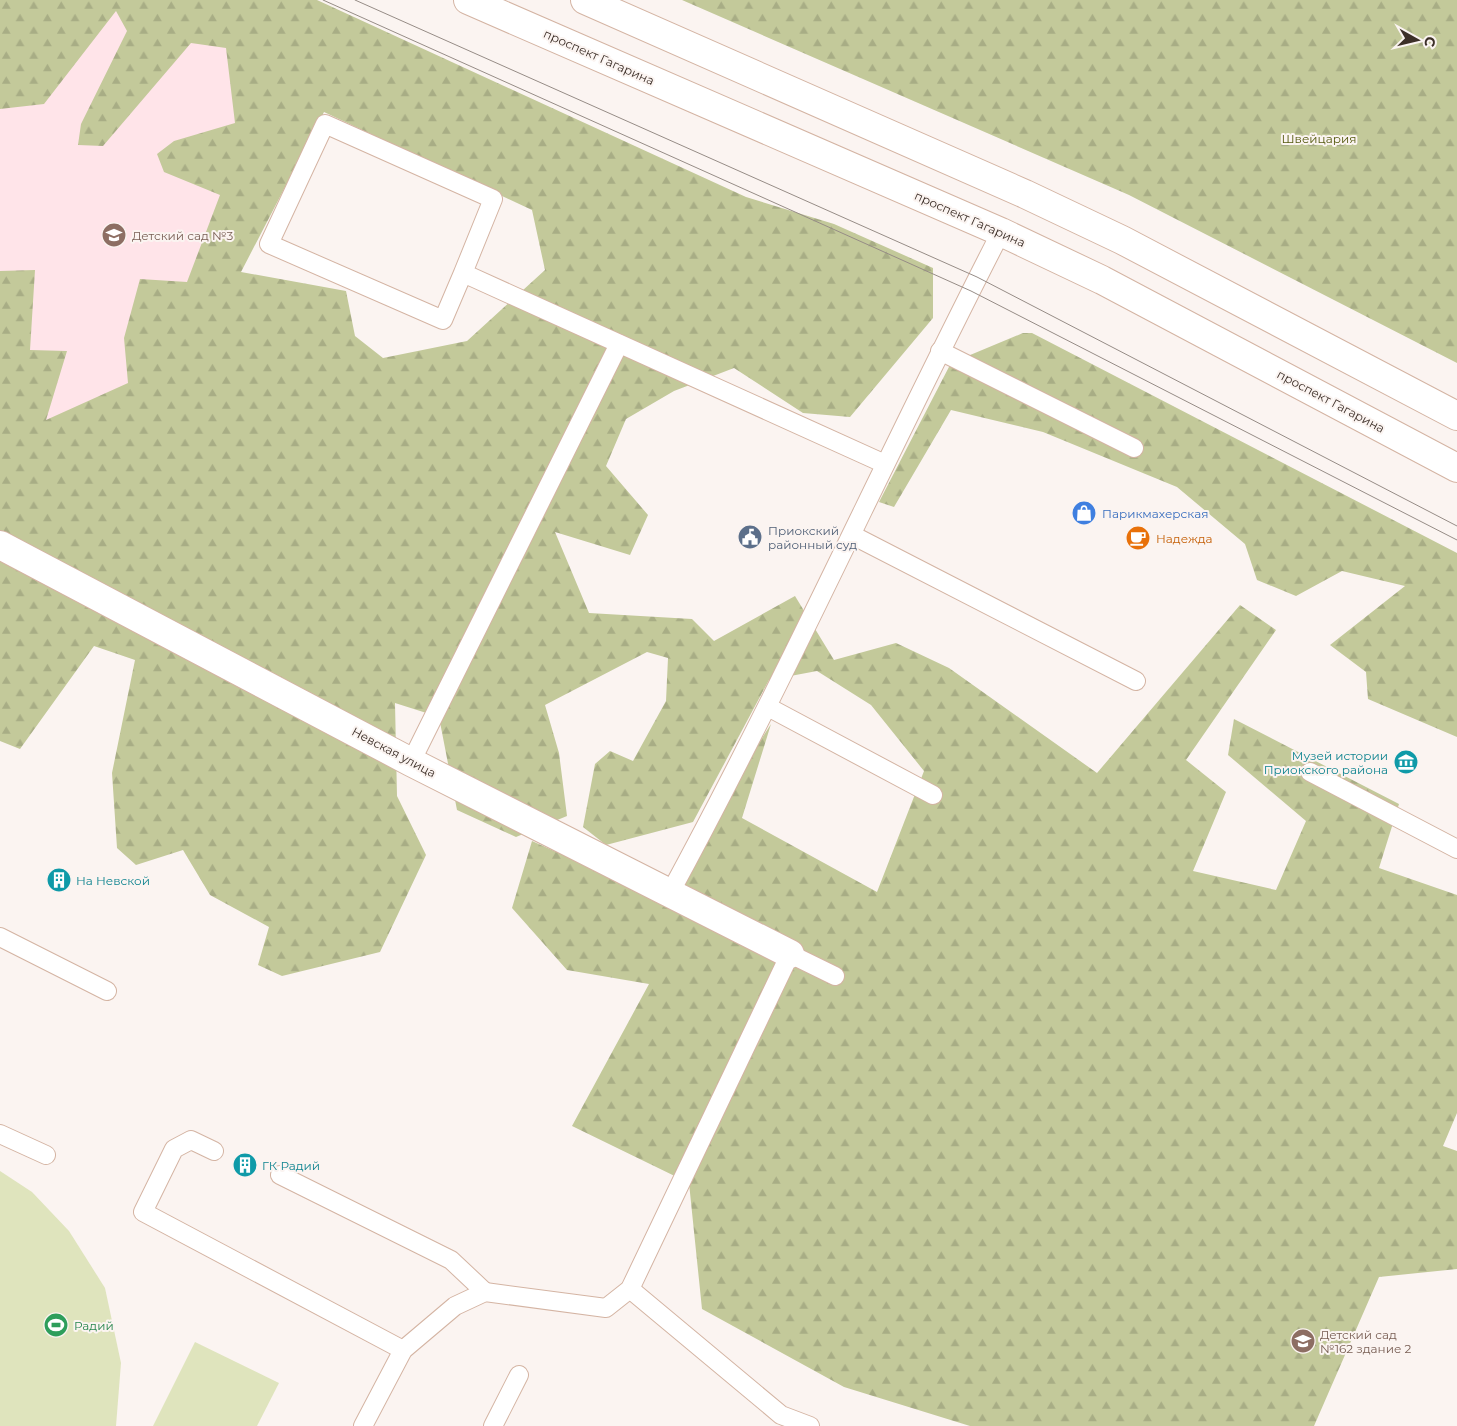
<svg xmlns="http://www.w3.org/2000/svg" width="1457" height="1426" viewBox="0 0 1457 1426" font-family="Montserrat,sans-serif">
  <defs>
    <pattern id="forest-firs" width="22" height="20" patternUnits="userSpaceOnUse" patternTransform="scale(1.25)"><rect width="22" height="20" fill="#c3c99a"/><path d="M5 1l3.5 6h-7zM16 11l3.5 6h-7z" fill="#a8ad85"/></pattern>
  </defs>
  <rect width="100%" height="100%" fill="#fbf4f1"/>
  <polygon fill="#ffe4e9" points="0,0 141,0 301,68 131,455 0,402"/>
  <g fill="#dfe4bd">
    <polygon points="0,1171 32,1192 69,1231 105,1288 121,1363 116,1426 0,1426"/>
    <polygon points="195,1342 279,1383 257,1426 153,1426"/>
  </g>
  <g fill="url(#forest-firs)" fill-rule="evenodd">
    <path d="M0 0H317L746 197 834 224 933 268V318L850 417 803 413 734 368 674 391 626 419 606 466 648 515 630 555 555 532 589 613 692 619 714 641 795 596 834 660 896 643 949 668 1097 773 1240 605 1276 630 1186 760 1226 792 1193 871 1276 890 1306 821 1228 755 1234 719 1399 804 1379 868 1457 895V1113L1443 1146 1457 1151V1269L1379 1277 1314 1426H970L844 1387 702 1309 689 1183 572 1126 649 984 567 970 512 908 532 841 659 898 771 724 742 818 877 892 924 771 871 705 817 671 769 680 693 822 606 845 583 827 595 764 610 751 633 761 666 701 668 658 647 652 545 705 559 753 567 816 516 837 457 810 439 717 395 703 397 796 426 855 380 952 282 976 258 965 269 927 210 895 183 850 136 865 117 848 112 773 135 660 94 646 20 749 0 741V271L35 270 30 350 67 351 46 420 128 383 124 338 140 279 187 282 220 195 164 172 157 154 174 141 235 123 226 48 191 43 103 146 78 145 81 124 127 31 116 11 44 104 0 109ZM324 112 532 210 545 270 467 341 383 358 355 336 346 291 241 272Z"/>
    <polygon points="682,0 1457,0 1457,363 1129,195"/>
    <polygon points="1023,333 1032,333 1457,553 1457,737 1368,699 1366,672 1330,645 1405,586 1342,571 1296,596 1257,580 1245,544 1177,487 1043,432 951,410 894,507 879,502 951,363"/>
  </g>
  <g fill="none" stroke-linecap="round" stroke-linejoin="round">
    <defs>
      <g id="service">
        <polyline points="463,273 443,320 269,244 325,124 493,199 463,273 885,464"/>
        <polyline points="940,351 1134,448"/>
        <polyline points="852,535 1136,681"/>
        <polyline points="768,707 933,795"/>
        <polyline points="411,762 619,344"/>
        <polyline points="1310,772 1457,849"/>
        <path d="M670 893C788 676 888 451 1001 232"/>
        <polyline points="0,937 107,991"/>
        <polyline points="0,1134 46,1155"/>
        <polyline points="214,1151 191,1140 174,1149 143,1212 403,1350"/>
        <polyline points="280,1175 451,1260 485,1292"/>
        <polyline points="630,1289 781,1415 810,1426"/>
        <polyline points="363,1426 403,1350 455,1306 485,1292 606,1308 630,1289 790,954 835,976"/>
        <polyline points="493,1426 519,1375"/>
      </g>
      <polyline id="minor" points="0,545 411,762 790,954"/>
      <g id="primary">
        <polyline points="468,0 1001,232 1102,280 1457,468"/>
        <polyline points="585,0 1025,194 1122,240 1457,416"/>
      </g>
    </defs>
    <use href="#service" stroke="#d4b4a3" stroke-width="20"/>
    <use href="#minor" stroke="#d4b4a3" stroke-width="30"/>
    <use href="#primary" stroke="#d4b4a3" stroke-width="30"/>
    <use href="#service" stroke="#fff" stroke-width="18"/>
    <use href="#minor" stroke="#fff" stroke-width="28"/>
    <use href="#primary" stroke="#fff" stroke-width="28"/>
    <g stroke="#968c86" stroke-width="1">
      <polyline points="323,0 971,291 1457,540"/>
      <polyline points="355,0 977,277 1457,526"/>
    </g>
  </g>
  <defs>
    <symbol id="school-disc" viewBox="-11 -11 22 22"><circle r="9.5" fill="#8d6e63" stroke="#fbf4f1"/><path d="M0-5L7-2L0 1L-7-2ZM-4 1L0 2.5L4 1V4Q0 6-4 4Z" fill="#fff"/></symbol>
    <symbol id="shop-disc" viewBox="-11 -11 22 22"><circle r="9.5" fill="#3f7fe0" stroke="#fbf4f1"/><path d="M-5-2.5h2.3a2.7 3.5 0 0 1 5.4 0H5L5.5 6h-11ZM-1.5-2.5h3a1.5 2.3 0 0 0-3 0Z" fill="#fff"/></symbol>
    <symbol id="civic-disc" viewBox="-11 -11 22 22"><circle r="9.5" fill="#5c6f8a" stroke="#fbf4f1"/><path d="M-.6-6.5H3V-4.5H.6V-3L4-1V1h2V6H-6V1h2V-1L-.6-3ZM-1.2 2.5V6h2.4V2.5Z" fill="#fff"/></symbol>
    <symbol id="cafe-disc" viewBox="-11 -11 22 22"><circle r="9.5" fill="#e8710a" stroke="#fbf4f1"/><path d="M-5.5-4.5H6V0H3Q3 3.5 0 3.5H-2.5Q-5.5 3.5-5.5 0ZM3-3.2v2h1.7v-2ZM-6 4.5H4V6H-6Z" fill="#fff"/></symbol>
    <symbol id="museum-disc" viewBox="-11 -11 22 22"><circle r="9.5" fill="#0f9aa8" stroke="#fbf4f1"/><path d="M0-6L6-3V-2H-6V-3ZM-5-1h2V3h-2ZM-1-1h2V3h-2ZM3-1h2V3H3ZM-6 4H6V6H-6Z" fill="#fff"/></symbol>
    <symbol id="building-disc" viewBox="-11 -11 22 22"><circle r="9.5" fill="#0f9aa8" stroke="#fbf4f1"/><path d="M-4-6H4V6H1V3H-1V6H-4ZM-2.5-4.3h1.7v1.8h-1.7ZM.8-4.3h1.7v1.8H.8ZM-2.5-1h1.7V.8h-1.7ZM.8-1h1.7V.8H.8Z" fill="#fff"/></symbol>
    <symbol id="stadium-disc" viewBox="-11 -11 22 22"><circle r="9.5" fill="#2e9e5b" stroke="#fbf4f1"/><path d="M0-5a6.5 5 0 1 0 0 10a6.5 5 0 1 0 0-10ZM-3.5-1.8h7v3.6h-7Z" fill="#fff"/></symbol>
  </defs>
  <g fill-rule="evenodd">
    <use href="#school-disc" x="100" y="221" width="28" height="28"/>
    <use href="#shop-disc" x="1070" y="499" width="28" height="28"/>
    <use href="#civic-disc" x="736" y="523" width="28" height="28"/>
    <use href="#cafe-disc" x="1124" y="524" width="28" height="28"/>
    <use href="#museum-disc" x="1392" y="748" width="28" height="28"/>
    <use href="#building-disc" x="45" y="866" width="28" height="28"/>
    <use href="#building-disc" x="231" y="1151" width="28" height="28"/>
    <use href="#stadium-disc" x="42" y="1311" width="28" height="28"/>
    <use href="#school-disc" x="1289" y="1327" width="28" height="28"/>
  </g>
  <g text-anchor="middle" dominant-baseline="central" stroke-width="4" stroke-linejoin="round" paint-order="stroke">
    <g font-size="12" fill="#3c2f28" stroke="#fbf4f1">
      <text transform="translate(599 57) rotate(24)">проспект Гагарина</text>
      <text transform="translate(970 219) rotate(24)">проспект Гагарина</text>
      <text transform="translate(1331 401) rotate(28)">проспект Гагарина</text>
      <text transform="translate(394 752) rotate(28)">Невская улица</text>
    </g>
    <g font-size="12" fill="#54590e" stroke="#fbf4f1">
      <text x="1319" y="138">Швейцария</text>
    </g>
    <g font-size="12" fill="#785e54" stroke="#fbf4f1" text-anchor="start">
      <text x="132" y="235">Детский сад №3</text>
      <text x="1320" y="1334">Детский сад<tspan x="1320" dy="14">№162 здание 2</tspan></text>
    </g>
    <g font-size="12" fill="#366cbe" stroke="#fbf4f1" text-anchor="start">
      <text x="1102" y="513">Парикмахерская</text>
    </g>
    <g font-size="12" fill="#4e5e75" stroke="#fbf4f1" text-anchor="start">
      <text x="768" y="530">Приокский<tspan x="768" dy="14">районный суд</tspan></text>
    </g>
    <g font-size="12" fill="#c56008" stroke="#fbf4f1" text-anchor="start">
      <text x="1156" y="538">Надежда</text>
    </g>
    <g font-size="12" fill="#0d838f" stroke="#fbf4f1" text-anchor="start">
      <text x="1388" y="755" text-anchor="end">Музей истории<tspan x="1388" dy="14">Приокского района</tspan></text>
      <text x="76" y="880">На Невской</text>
      <text x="262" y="1165">ГК Радий</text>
    </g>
    <g font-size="12" fill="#27864d" stroke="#fbf4f1" text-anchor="start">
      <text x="74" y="1325">Радий</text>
    </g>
  </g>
  <g transform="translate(1417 40) rotate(98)" stroke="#fbf4f1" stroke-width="4" paint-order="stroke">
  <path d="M0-4L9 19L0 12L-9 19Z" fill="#3c2f28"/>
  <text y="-8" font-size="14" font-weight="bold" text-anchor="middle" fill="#3c2f28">С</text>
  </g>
</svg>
